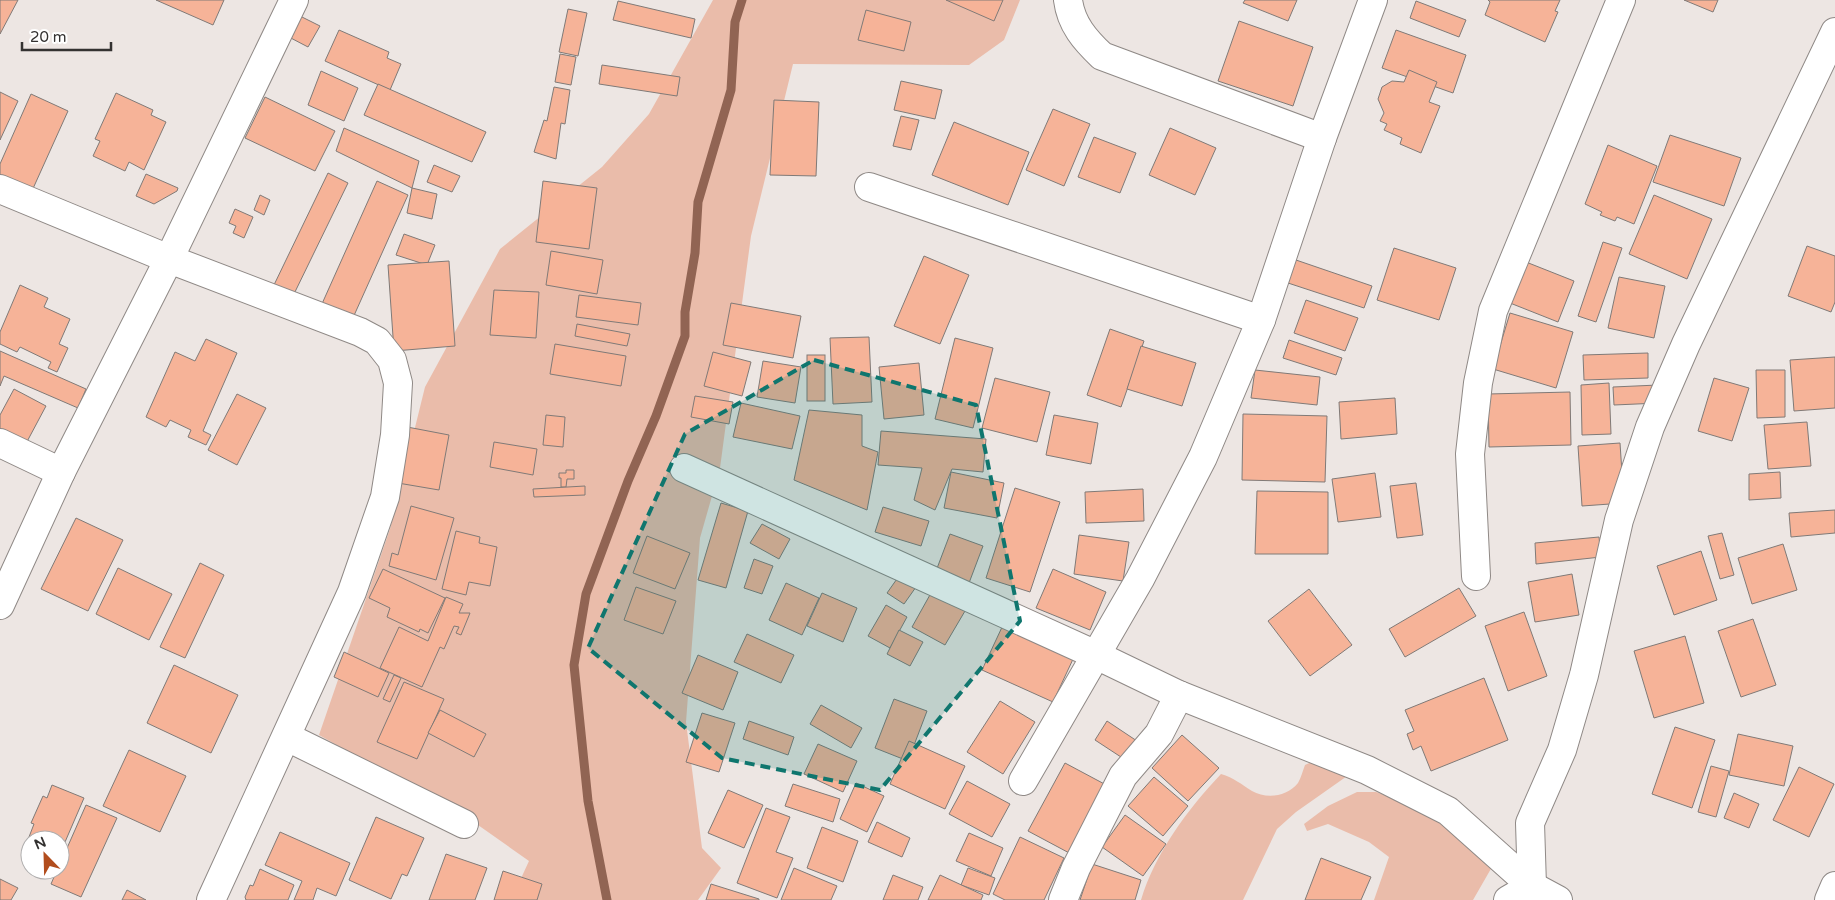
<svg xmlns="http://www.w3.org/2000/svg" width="1835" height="900" viewBox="0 0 1835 900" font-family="'Varela Round',sans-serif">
  <rect width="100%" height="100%" fill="#ede6e3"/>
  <g fill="#eabcaa">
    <polygon points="713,0 1020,0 1004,40 969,65 793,64 751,236 720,468 700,538 686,722 702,848 721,868 698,900 511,900 529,861 478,825 319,735 390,529 425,387 500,249 602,167 649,114"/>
    <path d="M1338 750 1350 774 1296 812 1277 829 1243 900H1141C1155 853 1188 809 1221 774 1234 778 1241 784 1252 791 1266 799 1287 797 1298 783 1301 778 1303 770 1305 765Z"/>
    <polygon points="1357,792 1376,792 1454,821 1496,860 1473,900 1374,900 1389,857 1369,842 1328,824 1307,831 1304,824 1328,806"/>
  </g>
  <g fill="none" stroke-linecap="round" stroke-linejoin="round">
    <polyline stroke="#916453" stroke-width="9" points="607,900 588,801 574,665 586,594 628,481 656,416 685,336 685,312 695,253 698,202 731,90 735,22 742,0"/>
  </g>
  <g fill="#f6b398" stroke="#807a77">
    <polygon points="0,0 18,0 0,34"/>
    <polygon points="156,0 224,0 213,25"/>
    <polygon points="946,0 1003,0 994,21"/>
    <polygon points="1245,0 1297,0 1288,21 1243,3"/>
    <polygon points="1560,0 1555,11 1558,12 1545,42 1485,15 1490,2 1488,0"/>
    <polygon points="1684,0 1718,0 1713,12"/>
    <polygon points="618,1 695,19 691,38 613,20"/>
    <polygon points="1416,1 1466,20 1459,37 1410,18"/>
    <polygon points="568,9 587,13 578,56 559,52"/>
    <polygon points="866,10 911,22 904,51 858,40"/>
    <polygon points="298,15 320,26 308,47 287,36"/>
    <polygon points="1239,21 1313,47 1293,106 1218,81"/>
    <polygon points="339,30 389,52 387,58 401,64 390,90 325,61"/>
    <polygon points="1396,30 1466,55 1453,93 1382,68"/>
    <polygon points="560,54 576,57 571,85 555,82"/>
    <polygon points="602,65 680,77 677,96 599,84"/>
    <polygon points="1409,70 1437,82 1429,102 1440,106 1421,153 1400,144 1402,138 1384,130 1387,124 1380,121 1384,113 1378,99 1382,87 1392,81 1404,82"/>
    <polygon points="321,71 358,88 344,121 308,105"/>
    <polygon points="901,81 942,90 935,119 894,110"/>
    <polygon points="378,84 486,132 472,162 364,115"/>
    <polygon points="554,87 570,90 565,124 561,123 556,159 534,152 544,120 547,121"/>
    <polygon points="0,92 18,101 0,140"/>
    <polygon points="116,93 153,110 151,115 166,122 144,170 129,162 125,171 93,156 100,141 95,139"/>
    <polygon points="31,94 68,111 31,193 0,180 0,164"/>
    <polygon points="265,97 335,131 315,171 245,138"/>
    <polygon points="774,100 819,102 816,176 770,175"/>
    <polygon points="1053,109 1090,124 1064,186 1026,170"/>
    <polygon points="901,116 919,120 911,150 893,146"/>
    <polygon points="954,122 1029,152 1008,205 932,175"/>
    <polygon points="344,128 419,161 412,188 336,151"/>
    <polygon points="1170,128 1216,148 1195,195 1149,175"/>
    <polygon points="1670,135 1741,158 1724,206 1653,182"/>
    <polygon points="1094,137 1136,153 1120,193 1078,177"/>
    <polygon points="1608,145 1657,166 1634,224 1617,217 1615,221 1600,215 1602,212 1585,204"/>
    <polygon points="434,165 460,176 452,192 427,182"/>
    <polygon points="328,173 348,183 293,296 273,287"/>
    <polygon points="146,174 178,188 177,191 154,204 136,196"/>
    <polygon points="377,181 408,195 352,320 321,306"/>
    <polygon points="543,181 597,188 589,249 536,242"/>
    <polygon points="412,188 437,194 432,219 407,213"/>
    <polygon points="260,195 270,200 264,215 254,210"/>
    <polygon points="1654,195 1712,219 1687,279 1629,254"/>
    <polygon points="235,209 253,217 244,238 233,233 236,226 229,223"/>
    <polygon points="404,234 435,245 427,265 396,255"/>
    <polygon points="1603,242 1622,248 1596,322 1578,316"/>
    <polygon points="1807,246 1835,256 1835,302 1831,312 1788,296"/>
    <polygon points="1394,248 1456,268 1439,320 1377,300"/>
    <polygon points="551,251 603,260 597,294 546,285"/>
    <polygon points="924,256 969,275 940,344 894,326"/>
    <polygon points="1296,260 1372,286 1364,308 1288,283"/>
    <polygon points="449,261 455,346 394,351 388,265"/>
    <polygon points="1526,262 1574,281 1558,322 1510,303"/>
    <polygon points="1619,277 1665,286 1654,338 1608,328"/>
    <polygon points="20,285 48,298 44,307 70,319 59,344 68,348 57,372 48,368 51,362 20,347 17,352 0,344 0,332"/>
    <polygon points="494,290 539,292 536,338 490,335"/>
    <polygon points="579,295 641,303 638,325 576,317"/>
    <polygon points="1306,300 1358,318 1345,351 1294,333"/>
    <polygon points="731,303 801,316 793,358 723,345"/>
    <polygon points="1510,313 1573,332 1556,388 1493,369"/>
    <polygon points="577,324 630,334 627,346 575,336"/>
    <polygon points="1110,329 1144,341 1121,407 1087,395"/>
    <polygon points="869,337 872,402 833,404 830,338"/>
    <polygon points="955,338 993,348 973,428 935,419"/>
    <polygon points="206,339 237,353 203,431 211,435 206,445 188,437 191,430 170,420 166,427 146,417 175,352 195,361"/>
    <polygon points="1289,340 1342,358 1336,375 1283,358"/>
    <polygon points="555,344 626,356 621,386 550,374"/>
    <polygon points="1141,346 1196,363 1182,406 1127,389"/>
    <polygon points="0,351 86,389 78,408 4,376 0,386"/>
    <polygon points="713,352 751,362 742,396 704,386"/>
    <polygon points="1648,353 1648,378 1584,380 1583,355"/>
    <rect x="807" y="355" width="18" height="46"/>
    <polygon points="1835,357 1835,408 1794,411 1790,360"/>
    <polygon points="763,361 801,367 795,403 757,397"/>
    <polygon points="919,363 924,415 884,419 879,367"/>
    <polygon points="1255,370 1320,377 1317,405 1251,398"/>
    <polygon points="1756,370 1785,370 1785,417 1757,418"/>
    <polygon points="995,378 1050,392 1037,442 982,428"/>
    <polygon points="1714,378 1749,388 1732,441 1698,431"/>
    <polygon points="1609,383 1611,434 1582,435 1581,385"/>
    <polygon points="1658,385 1659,403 1614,405 1613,387"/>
    <polygon points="14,389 46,406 22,451 0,439 0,415"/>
    <polygon points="1570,392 1571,445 1489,447 1488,394"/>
    <polygon points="237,394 266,408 237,465 208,450"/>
    <polygon points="695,396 733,402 729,424 691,417"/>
    <polygon points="1395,398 1397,434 1341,439 1339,402"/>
    <polygon points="741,403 800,416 792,449 733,437"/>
    <polygon points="809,410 862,415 862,446 878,452 867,510 794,480"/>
    <polygon points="1243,414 1327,416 1325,482 1242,480"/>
    <polygon points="546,415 565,417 563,447 543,445"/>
    <polygon points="1054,415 1098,423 1091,464 1046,455"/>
    <polygon points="1807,422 1811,466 1768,469 1764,425"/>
    <polygon points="402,426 449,435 439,490 392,482"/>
    <polygon points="881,431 986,439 983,472 952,469 935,510 914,500 922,468 878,465"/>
    <polygon points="494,442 537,449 533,475 490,467"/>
    <polygon points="1620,443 1624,503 1582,506 1578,446"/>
    <polygon points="566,470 574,470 574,479 567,479 566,487 561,487 561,478 559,478 559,473 566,473"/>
    <polygon points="951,472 1004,483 997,518 944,508"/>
    <polygon points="1780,472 1781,498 1749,500 1749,474"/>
    <polygon points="1375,473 1381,517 1338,522 1332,479"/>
    <polygon points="1416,483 1423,535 1397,538 1390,486"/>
    <polygon points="585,486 585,495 534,497 533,489"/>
    <polygon points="1015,488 1060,502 1030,592 986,578"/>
    <polygon points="1143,489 1144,521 1086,523 1085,492"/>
    <polygon points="1257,491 1328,492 1328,554 1255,554"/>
    <polygon points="721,503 748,511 726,588 698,580"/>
    <polygon points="411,506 454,518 436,580 389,566 392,553 398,555"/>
    <polygon points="883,507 929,521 921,546 875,532"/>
    <polygon points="1835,510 1835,533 1791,537 1789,513"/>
    <polygon points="76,518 123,540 88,611 41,589"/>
    <polygon points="762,524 790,539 779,559 750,543"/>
    <polygon points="456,531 480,537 479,543 497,547 490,586 469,582 466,595 442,589"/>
    <polygon points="1722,533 1734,575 1720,579 1708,536"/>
    <polygon points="950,534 983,546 969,583 936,571"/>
    <polygon points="1079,535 1129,542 1123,581 1074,574"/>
    <polygon points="647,536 690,553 675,589 633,573"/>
    <polygon points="1599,537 1601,557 1536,564 1535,543"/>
    <polygon points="1783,544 1797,590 1752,604 1738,558"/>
    <polygon points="1701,551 1717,600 1674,615 1657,566"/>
    <polygon points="754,559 773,566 762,594 744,588"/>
    <polygon points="200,563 224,575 185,658 160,647"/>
    <polygon points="118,568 172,594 149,640 96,614"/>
    <polygon points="383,569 445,598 428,633 420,629 419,632 387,617 390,608 369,598"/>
    <polygon points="1053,569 1106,592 1090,630 1036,608"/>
    <polygon points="1572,574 1579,615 1535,622 1528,582"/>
    <polygon points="899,576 916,587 904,604 887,593"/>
    <polygon points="786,583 819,598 802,635 769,620"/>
    <polygon points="636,587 676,601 663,634 624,620"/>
    <polygon points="1459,588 1476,616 1405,657 1389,629"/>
    <polygon points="1309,589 1352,645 1310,676 1268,621"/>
    <polygon points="822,593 857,608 843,642 807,626"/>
    <polygon points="931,593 965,611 945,645 912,627"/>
    <polygon points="446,597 463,604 459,613 470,613 461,635 456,633 459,627 454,626 444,649 440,647 422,687 380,668 399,627 428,641"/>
    <polygon points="886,605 907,617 890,648 868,636"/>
    <polygon points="1524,612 1547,676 1508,691 1485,626"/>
    <polygon points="1753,619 1776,685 1741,697 1718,631"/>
    <polygon points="1003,625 1074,657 1053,702 982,670"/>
    <polygon points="899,630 923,642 910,666 887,654"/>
    <polygon points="747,634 794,655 781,683 734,662"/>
    <polygon points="1685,636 1704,703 1654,718 1634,651"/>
    <polygon points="344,652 389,673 378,697 334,677"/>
    <polygon points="698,655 738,672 723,710 682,693"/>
    <polygon points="174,665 238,695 211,753 147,723"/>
    <polygon points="394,675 401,678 390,702 383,699"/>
    <polygon points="1484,678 1508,740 1431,771 1421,746 1413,750 1407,734 1414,731 1405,710"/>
    <polygon points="404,682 444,699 417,759 377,742"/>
    <polygon points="894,699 927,711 908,761 875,748"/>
    <polygon points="1000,701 1035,722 1003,774 967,752"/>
    <polygon points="821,705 862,728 851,748 810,724"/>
    <polygon points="440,710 486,734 474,757 428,733"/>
    <polygon points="702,713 735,723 719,772 686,762"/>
    <polygon points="749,721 794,737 788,755 743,739"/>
    <polygon points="1107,721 1137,741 1124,759 1095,740"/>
    <polygon points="1675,727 1715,740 1692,808 1652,794"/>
    <polygon points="1738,734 1793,746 1784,786 1729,775"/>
    <polygon points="1182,735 1219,768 1188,801 1152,768"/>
    <polygon points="909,741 965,766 945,809 890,784"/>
    <polygon points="818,744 857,761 843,792 804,774"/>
    <polygon points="129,750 186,776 160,832 103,806"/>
    <polygon points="1065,763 1110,787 1073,855 1028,831"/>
    <polygon points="1711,766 1729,771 1716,817 1698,812"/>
    <polygon points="1799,767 1834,784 1809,837 1773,820"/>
    <polygon points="1154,777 1188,806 1163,836 1128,806"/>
    <polygon points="967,781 1010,804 992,837 949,814"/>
    <polygon points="856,783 884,796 867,832 840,819"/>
    <polygon points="793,784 840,799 833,822 785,806"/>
    <polygon points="52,785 84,798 62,849 60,848 60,840 30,840 30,852 24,850 34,824 31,823 43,796 47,798"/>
    <polygon points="728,790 763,805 744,848 708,833"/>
    <polygon points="1734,793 1759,804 1749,828 1724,818"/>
    <polygon points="86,805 117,818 81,897 51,884 57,870 60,870 60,864"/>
    <polygon points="766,808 790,817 776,852 793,858 777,898 737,883"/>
    <polygon points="1125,815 1166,844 1143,876 1102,847"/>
    <polygon points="376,817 424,838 407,876 402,874 391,899 349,880"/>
    <polygon points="877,822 910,838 902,857 868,842"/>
    <polygon points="822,827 858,841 843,882 807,868"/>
    <polygon points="280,832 350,863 336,896 317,888 313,900 294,900 302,881 265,865"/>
    <polygon points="969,833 1003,848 991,876 956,861"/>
    <polygon points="1020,837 1064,858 1044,900 1005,900 993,894"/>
    <polygon points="446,854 487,868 475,900 429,900"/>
    <polygon points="1321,858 1371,877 1361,900 1305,900"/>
    <polygon points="1092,864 1141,880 1135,900 1080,900"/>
    <polygon points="794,868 837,886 831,900 781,900"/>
    <polygon points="968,868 995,878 989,895 961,885"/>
    <polygon points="260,869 294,885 288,900 246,900 245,897 250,885 253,886"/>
    <polygon points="503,871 542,884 537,900 494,900"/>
    <polygon points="893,875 923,887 918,900 883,900"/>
    <polygon points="940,875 983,895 981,900 928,900"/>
    <polygon points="0,879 18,888 11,900 0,900"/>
    <polygon points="711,884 759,899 759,900 706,900"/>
    <polygon points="127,890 146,900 122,900"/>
  </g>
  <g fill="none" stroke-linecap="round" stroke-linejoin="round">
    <defs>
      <g id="minor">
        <path d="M1068 0C1071 24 1085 40 1102 56L1322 138"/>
        <polyline points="869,187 1261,320 1322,138 1373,0"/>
        <polyline points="0,189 169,259 360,332 377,341 392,360 398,383 395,435 385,497 352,592 211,900"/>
        <polyline points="0,443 61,472"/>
        <polyline points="684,468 1096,655 1179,695 1367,770 1448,811 1532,886 1558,900"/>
        <polyline points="1476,576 1470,454 1478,383 1493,311 1621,0"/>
        <polyline points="0,605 61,472 169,259 294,0"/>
        <polyline points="287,737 464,824"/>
        <polyline points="1023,781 1140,579 1203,457 1261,320"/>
        <polyline points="1532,886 1530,823 1562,750 1584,675 1619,520 1650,427 1686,344 1835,32"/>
        <polyline points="1063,900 1076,868 1123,776 1159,734 1179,695"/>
        <polyline points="1508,900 1532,886"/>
        <polyline points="1829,900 1835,886"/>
      </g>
    </defs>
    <use href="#minor" stroke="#8f8986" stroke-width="30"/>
    <use href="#minor" stroke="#fff" stroke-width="28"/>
  </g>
  <path fill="#0f766e" fill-opacity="0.2" stroke="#0f766e" stroke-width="4" stroke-dasharray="10 6" stroke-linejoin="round" d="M814 360 976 405 1020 621 880 790 722 758 588 648 685 434Z"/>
  <g transform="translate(45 855) rotate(337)"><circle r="24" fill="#ffffff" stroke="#aeadad"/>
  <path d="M0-4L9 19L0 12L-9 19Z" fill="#b24d1d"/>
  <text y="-8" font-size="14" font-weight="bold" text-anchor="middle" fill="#343231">N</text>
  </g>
  <path d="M22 42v8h89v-8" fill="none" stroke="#343231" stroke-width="2.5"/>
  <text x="30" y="42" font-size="15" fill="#343231" stroke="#ffffff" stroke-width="4" paint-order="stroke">20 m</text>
</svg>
